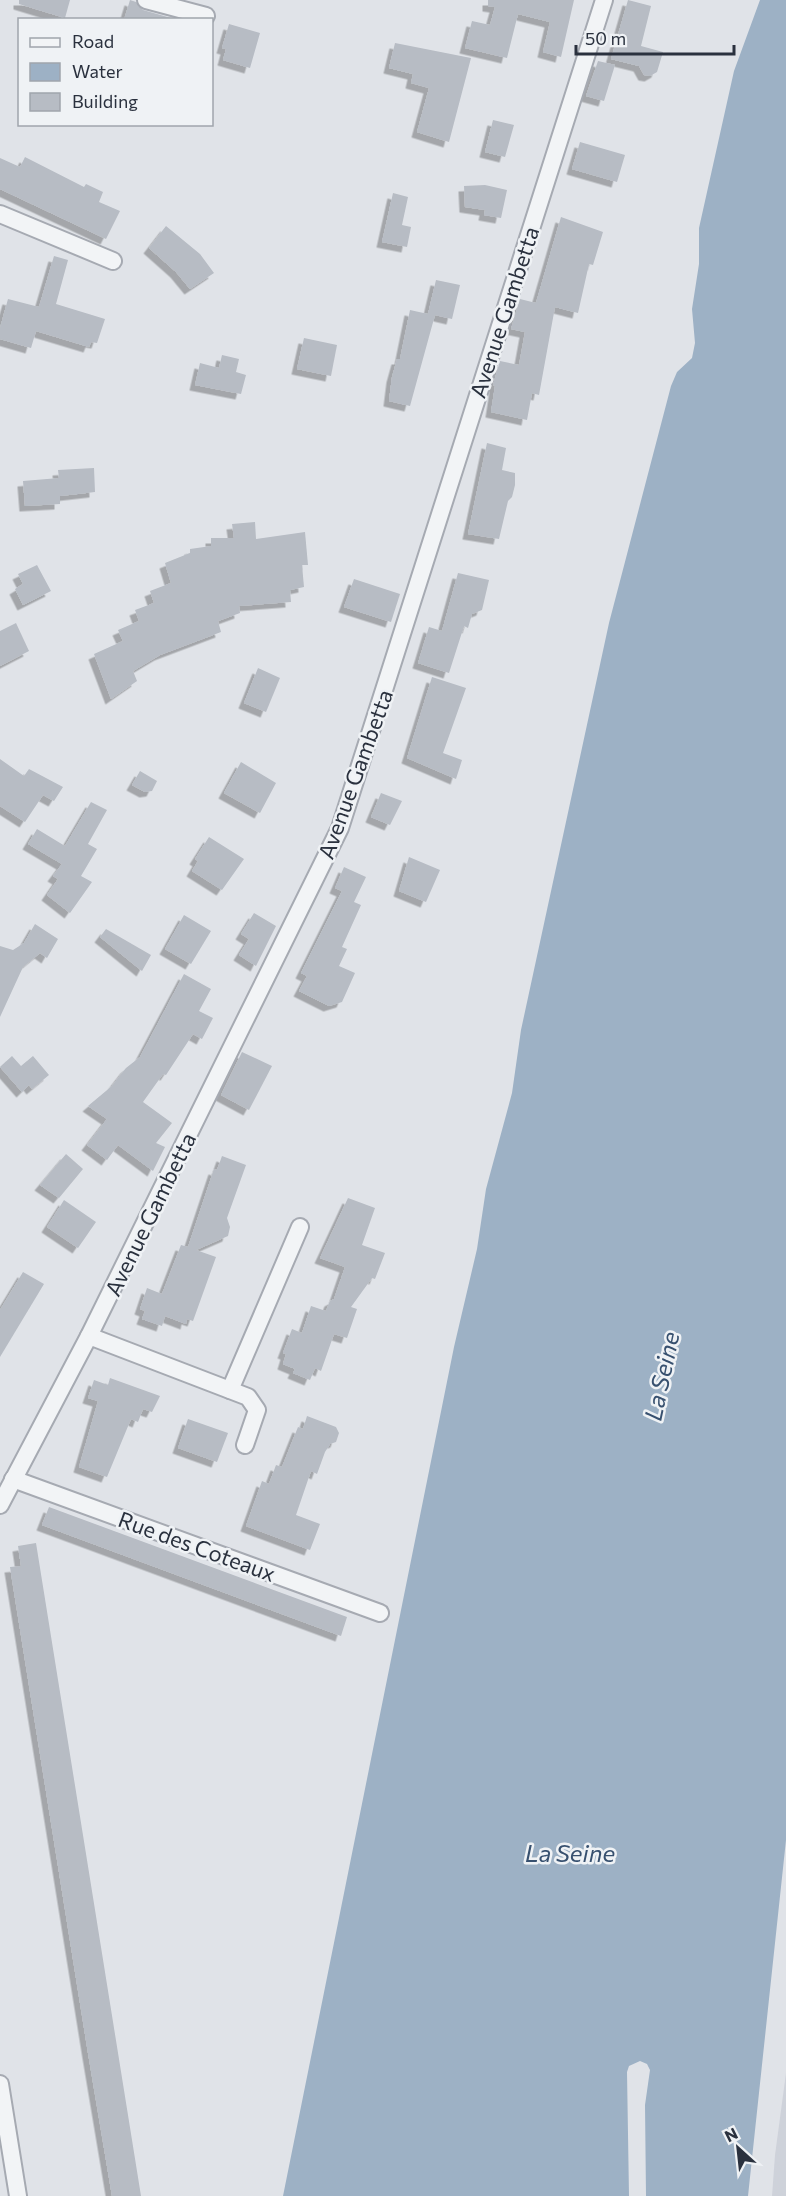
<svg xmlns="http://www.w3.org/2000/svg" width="786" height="2196" viewBox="0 0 786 2196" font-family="Commissioner,sans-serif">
  <defs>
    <filter id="shadow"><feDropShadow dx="-5.5" dy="5.5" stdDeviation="0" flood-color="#0004"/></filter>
  </defs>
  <rect width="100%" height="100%" fill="#e0e3e8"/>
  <polygon fill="#ced2da" points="786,2073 786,2196 772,2196 775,2155"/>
  <polygon fill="#9db1c5" points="760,0 786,0 786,1840 748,2196 646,2196 645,2105 650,2070 647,2064 640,2061 629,2066 627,2072 629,2196 283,2196 454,1347 477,1249 486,1189 512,1093 521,1030 609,623 671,386 677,372 692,358 695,343 692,309 699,264 699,228 734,71"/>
  <g fill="#b7bcc4" filter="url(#shadow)">
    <polygon points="19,0 70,0 65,18 19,4"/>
    <polygon points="130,0 136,2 143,10 178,20 124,20"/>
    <polygon points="488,0 574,0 561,57 543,52 550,22 518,14 507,58 465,48 472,21 490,25 495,7 488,6"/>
    <polygon points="628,0 651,6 641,46 663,52 657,72 650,76 644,75 639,66 611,59"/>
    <polygon points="229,24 260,33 250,68 223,60 226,49 222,48"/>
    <polygon points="395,43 471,58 449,142 417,132 429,88 411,83 413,74 389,68"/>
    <polygon points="598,61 615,65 604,101 586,96"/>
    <polygon points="493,120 514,125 505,157 485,152"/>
    <polygon points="580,142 625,155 617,182 572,169"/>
    <polygon points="25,157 84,187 86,184 103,192 99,202 120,211 106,239 0,189 0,158 20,167"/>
    <polygon points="485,185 507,190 501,218 484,215 485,210 465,207 464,186"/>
    <polygon points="393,193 408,197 402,225 411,227 407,247 382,242"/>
    <polygon points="561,217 603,232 593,265 589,264 578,313 555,307 539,395 532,393 527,420 491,412 495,386 493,385 500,361 519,365 525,332 511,329 520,299 536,303"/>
    <polygon points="166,226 200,254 214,273 190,289 176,272 149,248"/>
    <polygon points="54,256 68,260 56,304 105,319 97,343 91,342 89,347 36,331 31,348 0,339 0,328 8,299 39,307"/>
    <polygon points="436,280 460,285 452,319 435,315 410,406 389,401 392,377 397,359 400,359 410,310 428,314"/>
    <polygon points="304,338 337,345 331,376 297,369"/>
    <polygon points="222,355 239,359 236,372 246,375 241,394 195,385 200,363 219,368"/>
    <polygon points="487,443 506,448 502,470 515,473 515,485 512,497 508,501 499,539 468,534"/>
    <polygon points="94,468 95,492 60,496 60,504 25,506 23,481 59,478 58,470"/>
    <polygon points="255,522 256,539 305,532 308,565 302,565 304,587 290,590 291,602 239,606 240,613 218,621 221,632 160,655 133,671 137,681 111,699 94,654 123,641 118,630 139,621 135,610 154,603 150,591 171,583 165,563 190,553 190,549 211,546 211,538 234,538 232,524"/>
    <polygon points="37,565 51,591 23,605 15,589 23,584 18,574"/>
    <polygon points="458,573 489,580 482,610 472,614 468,628 464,626 449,673 418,663 429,627 442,631"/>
    <polygon points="354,579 400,594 391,622 344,607"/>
    <polygon points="16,623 29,651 0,666 0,631"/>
    <polygon points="258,668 280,678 266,712 244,703"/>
    <polygon points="432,677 466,688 443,753 462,760 456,779 407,758"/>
    <polygon points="0,759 24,776 29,769 63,787 54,801 43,795 25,822 0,806"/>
    <polygon points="241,762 276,783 260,813 224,793"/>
    <polygon points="140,771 157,781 152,791 145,792 132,785"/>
    <polygon points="381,793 402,801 390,825 371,817"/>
    <polygon points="91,802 107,810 88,844 97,849 81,876 92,882 70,913 47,895 58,879 53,876 62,864 28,844 37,829 65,846"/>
    <polygon points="209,837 244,859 222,890 192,871 198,861 195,859"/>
    <polygon points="409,857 440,870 426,902 399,891"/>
    <polygon points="344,867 366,877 354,902 361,905 342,947 347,949 339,966 355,973 342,1002 329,1006 299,991 307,976 301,973 342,891 335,888"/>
    <polygon points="254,913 276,926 256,966 239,955 249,939 241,934"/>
    <polygon points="184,915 211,931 191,964 165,949"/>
    <polygon points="35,924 58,939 47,958 40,953 23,967 0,1017 0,946 13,950 24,943"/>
    <polygon points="106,929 151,955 142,971 100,937"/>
    <polygon points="184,974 211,989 199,1011 213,1018 202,1039 193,1034 166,1075 163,1074 143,1102 172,1123 156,1143 165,1147 153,1171 118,1145 107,1160 87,1145 107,1119 88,1106 112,1086 126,1068 140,1057"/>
    <polygon points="242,1052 272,1066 249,1110 221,1095"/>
    <polygon points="12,1056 21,1066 33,1056 49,1075 32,1089 29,1085 22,1092 0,1067"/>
    <polygon points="66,1154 83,1169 59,1198 40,1185"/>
    <polygon points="222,1156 246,1165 227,1218 230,1227 228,1236 196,1250 216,1257 193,1321 187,1319 186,1324 165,1316 162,1326 142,1319 145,1311 140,1309 147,1288 162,1294 181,1245 188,1247 214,1169 217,1170"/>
    <polygon points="348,1198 375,1208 362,1245 385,1253 375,1279 372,1278 351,1307 357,1309 347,1338 334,1334 321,1371 315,1368 310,1380 293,1373 295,1369 283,1364 286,1354 283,1353 292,1329 302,1333 311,1306 326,1311 330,1301 334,1299 345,1267 320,1258"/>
    <polygon points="64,1200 96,1222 78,1248 47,1227"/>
    <polygon points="23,1272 44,1284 0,1357 0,1310"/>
    <polygon points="110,1378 160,1396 152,1412 143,1409 138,1422 131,1419 107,1477 79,1467 98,1401 88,1398 94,1380 108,1385"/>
    <polygon points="307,1416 336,1427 339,1433 336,1442 330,1444 325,1452 317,1474 311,1471 296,1515 320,1524 310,1550 246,1526 262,1481 269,1484 276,1465 282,1467 298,1427 303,1429"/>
    <polygon points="188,1419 228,1433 217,1462 178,1448"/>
    <polygon points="49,1507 347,1617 341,1636 42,1525"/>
    <polygon points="36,1543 96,1916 141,2196 112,2196 88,2053 10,1567 21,1566 18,1546"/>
  </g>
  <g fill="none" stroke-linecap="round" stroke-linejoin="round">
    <defs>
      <g id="street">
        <polyline points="146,0 206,16"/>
        <polyline points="0,214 113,261"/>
        <polyline points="89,1336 248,1397 257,1410 245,1445"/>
        <polyline points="230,1390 300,1227"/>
        <polyline points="13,1479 380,1613"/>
        <polyline points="0,1505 89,1336 340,828 604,0"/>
        <polyline points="0,2084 18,2196"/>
      </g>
    </defs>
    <use href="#street" stroke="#a6aab2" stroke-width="20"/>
    <use href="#street" stroke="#f2f4f6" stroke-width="16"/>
  </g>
  <g text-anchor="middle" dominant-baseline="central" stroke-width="5" stroke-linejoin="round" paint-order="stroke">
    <g font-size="22" fill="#2a313e" stroke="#eff2f5">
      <text transform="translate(504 312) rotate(-72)">Avenue Gambetta</text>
      <text transform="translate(355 774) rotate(-70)">Avenue Gambetta</text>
      <text transform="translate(150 1214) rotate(-64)">Avenue Gambetta</text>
      <text transform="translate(197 1546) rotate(20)">Rue des Coteaux</text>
    </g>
    <g font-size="24" font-style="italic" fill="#37506f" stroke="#eff2f5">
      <text transform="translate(661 1376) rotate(-78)">La Seine</text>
      <text x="570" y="1852">La Seine</text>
    </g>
  </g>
  <rect x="18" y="18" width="195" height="108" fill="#eff2f5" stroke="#a0a5ac" stroke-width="1.5"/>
  <rect x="30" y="38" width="30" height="9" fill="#f2f4f6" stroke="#a0a5ac" stroke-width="1.5"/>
  <text x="72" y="48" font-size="18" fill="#2a313e">Road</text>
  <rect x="30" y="63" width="30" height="18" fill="#9db1c5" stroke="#a0a5ac" stroke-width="1.5"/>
  <text x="72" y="78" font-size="18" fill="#2a313e">Water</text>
  <rect x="30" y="93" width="30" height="18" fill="#b7bcc4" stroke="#a0a5ac" stroke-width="1.5"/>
  <text x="72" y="108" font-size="18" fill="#2a313e">Building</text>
  <g transform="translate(738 2148) rotate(333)" stroke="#eff2f5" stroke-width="4.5" paint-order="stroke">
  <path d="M0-4.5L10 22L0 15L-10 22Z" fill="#2a313e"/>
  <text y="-9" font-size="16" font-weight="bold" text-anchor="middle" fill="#2a313e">N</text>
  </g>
  <path d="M576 45v9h158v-9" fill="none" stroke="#2a313e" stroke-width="3"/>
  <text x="585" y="45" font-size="18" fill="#2a313e" stroke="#eff2f5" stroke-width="4.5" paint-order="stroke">50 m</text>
</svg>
